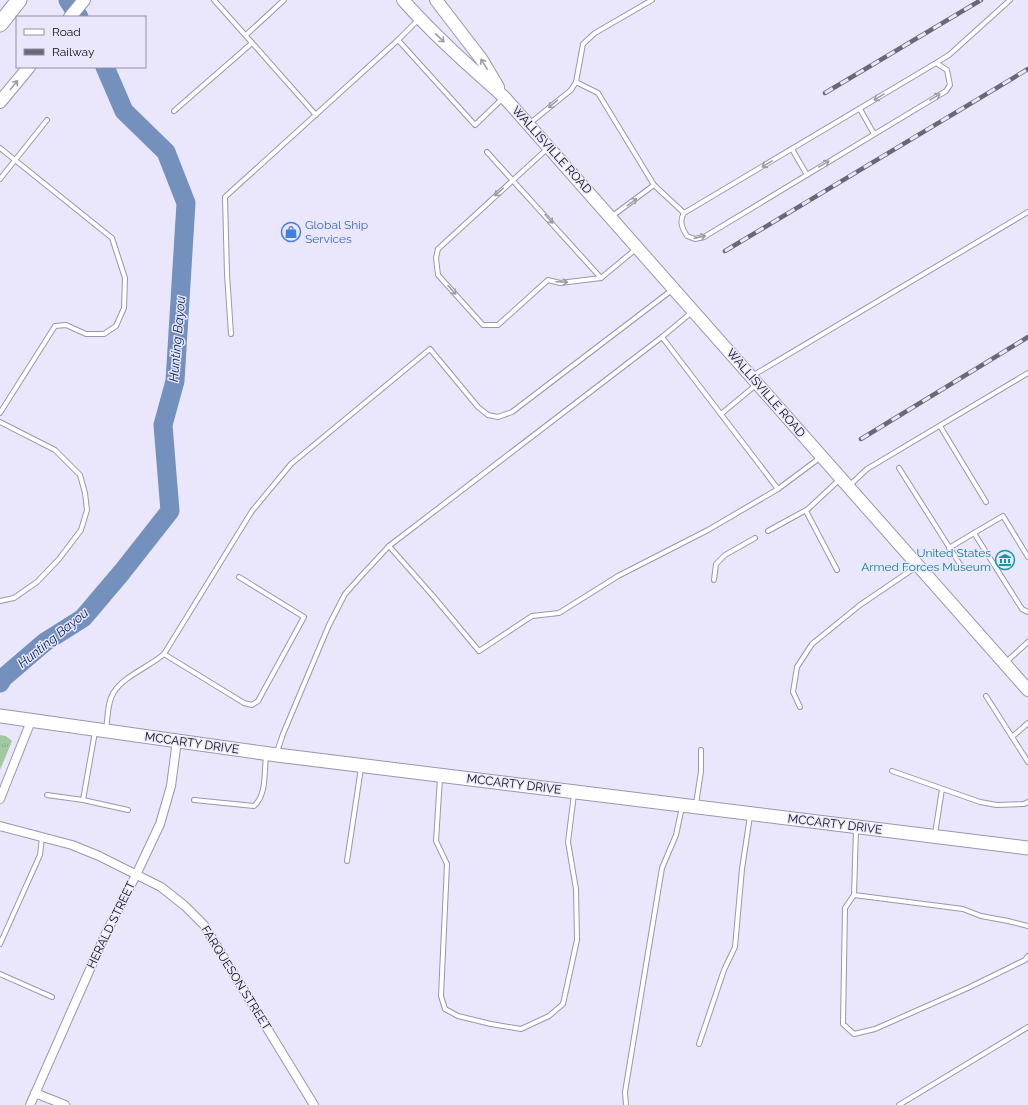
<svg xmlns="http://www.w3.org/2000/svg" width="1028" height="1105" viewBox="0 0 1028 1105" font-family="Raleway,sans-serif">
  <defs>
    <pattern id="grass-tufts" width="24" height="20" patternUnits="userSpaceOnUse"><rect width="24" height="20" fill="#a1c8a0"/><path d="M3 7l-1-3M5 7V3M7 7l1-3M15 17l-1-3M17 17v-4M19 17l1-3" fill="none" stroke="#89ab89"/></pattern>
  </defs>
  <rect width="100%" height="100%" fill="#eae7fd"/>
  <polygon fill="url(#grass-tufts)" points="0,735 6,736 12,741 0,770"/>
  <g fill="none" stroke-linecap="round" stroke-linejoin="round">
    <g stroke="#7491bd" stroke-width="19">
      <polyline points="68,0 79,17"/>
      <polyline points="0,683 3,678 45,642 83,618 122,572 170,511 163,425 175,381 186,203 166,152 124,111 105,67"/>
    </g>
    <defs>
      <g id="lane">
        <polyline points="214,0 316,115"/>
        <polyline points="652,0 595,33 583,44 576,82 598,93 654,185 684,213"/>
        <polyline points="419,19 398,40 475,125 502,99"/>
        <polyline points="246,35 284,0"/>
        <path d="M936 63 947 70 950 85 946 91 704 237 695 239 687 236C682 228 679 221 684 213L936 63 949 55 1010 0"/>
        <polyline points="860,109 874,134"/>
        <polyline points="174,111 252,43"/>
        <polyline points="529,124 571,90 576,82"/>
        <polyline points="0,148 112,238 125,278 124,308 116,326 104,334 86,334 66,325 55,326 0,413"/>
        <polyline points="547,149 438,249 436,258 438,275 483,325 498,325 548,280 560,283 601,278 636,249"/>
        <polyline points="792,149 807,175"/>
        <polyline points="487,152 601,278"/>
        <polyline points="0,179 47,120"/>
        <polyline points="611,217 654,185"/>
        <polyline points="231,334 227,274 225,197 398,40"/>
        <polyline points="662,337 692,312"/>
        <polyline points="752,376 1028,212"/>
        <polyline points="721,414 756,385"/>
        <polyline points="0,422 55,450 80,475 85,493 87,510 81,530 59,559 37,582 14,598 0,601"/>
        <polyline points="940,426 986,502"/>
        <polyline points="899,468 963,569"/>
        <polyline points="849,486 867,469 1028,373"/>
        <polyline points="806,511 837,570"/>
        <polyline points="768,531 808,509 839,480"/>
        <polyline points="389,546 433,596 479,651 532,616 559,613 618,576 708,530 778,489"/>
        <polyline points="949,548 974,533"/>
        <polyline points="1028,557 1003,516 974,533 1022,609 1028,612"/>
        <polyline points="714,580 716,564 725,555 755,538"/>
        <polyline points="164,654 244,703 252,705 258,701 304,617 239,577"/>
        <polyline points="1005,663 1028,642"/>
        <polyline points="986,696 1028,762"/>
        <polyline points="800,707 793,692 797,667 812,644 860,605 916,567"/>
        <path d="M106 729C108 718 107 702 114 692 124 676 149 667 164 654L252 511 291 464 430 349 478 407 488 415 498 417 512 412 672 290"/>
        <polyline points="95,732 83,800 128,810"/>
        <polyline points="1012,737 1028,723"/>
        <polyline points="277,752 283,734 329,625 345,594 362,575 389,546 662,337 778,489 821,457"/>
        <polyline points="892,771 980,802 997,805 1024,804 1028,802"/>
        <polyline points="440,778 436,841 447,864 441,996 445,1009 458,1016 491,1024 521,1029 549,1016 563,1004 577,940 576,889 568,842 574,794"/>
        <polyline points="47,795 83,800"/>
        <path d="M194 800 254 806C267 795 264 771 266 756"/>
        <polyline points="696,804 701,771 701,750"/>
        <polyline points="856,829 854,895 845,908 843,1024 854,1034 875,1029 970,987 1025,960 1028,956"/>
        <polyline points="935,834 942,789"/>
        <polyline points="347,861 361,768"/>
        <polyline points="854,895 963,909 981,916 1008,921 1028,926"/>
        <polyline points="0,944 40,855 42,837"/>
        <polyline points="0,974 52,997"/>
        <polyline points="699,1044 724,970 735,947 742,869 750,816"/>
        <polyline points="626,1105 625,1092 662,868 676,835 682,807"/>
        <polyline points="899,1105 1028,1027"/>
      </g>
      <g id="street">
        <polyline points="0,799 31,721"/>
        <polyline points="0,826 72,845 99,856 161,887 185,906 204,925 314,1105"/>
        <polyline points="35,1093 65,1105"/>
        <polyline points="30,1105 106,933 136,875 160,824 171,786 177,740"/>
      </g>
      <g id="secondary">
        <path d="M403 0C434 35 469 66 504 97L1028 690"/>
        <polyline points="436,0 482,60 498,87"/>
        <polyline points="70,17 84,0"/>
        <polyline points="0,102 29,67"/>
      </g>
      <polyline id="primary" points="0,716 277,755 1028,848"/>
      <polyline id="highway" points="0,24 19,0"/>
    </defs>
    <use href="#lane" stroke="#9a96af" stroke-width="6"/>
    <use href="#street" stroke="#9a96af" stroke-width="10"/>
    <use href="#secondary" stroke="#9a96af" stroke-width="14"/>
    <use href="#primary" stroke="#9a96af" stroke-width="15"/>
    <use href="#highway" stroke="#9a96af" stroke-width="17"/>
    <use href="#lane" stroke="#fff" stroke-width="4"/>
    <use href="#street" stroke="#fff" stroke-width="8"/>
    <use href="#secondary" stroke="#fff" stroke-width="12"/>
    <use href="#primary" stroke="#fff" stroke-width="13"/>
    <use href="#highway" stroke="#fff" stroke-width="15"/>
    <defs>
      <g id="rail">
        <polyline points="825,93 981,0"/>
        <polyline points="725,251 1028,69"/>
        <polyline points="861,439 1028,337"/>
      </g>
    </defs>
    <use href="#rail" stroke="#6a6876" stroke-width="4.5"/>
    <use href="#rail" stroke="#eae7fd" stroke-width="3" stroke-dasharray="9" stroke-linecap="butt"/>
  </g>
  <defs><path id="oneway-shaft" d="M-6 0H5M1.5-3L5.5 0L1.5 3" fill="none" stroke-width="1.6" stroke-linecap="round" stroke-linejoin="round"/></defs>
  <g stroke="#9e9ea1">
    <use href="#oneway-shaft" transform="translate(440 38) rotate(44)"/>
    <use href="#oneway-shaft" transform="translate(484 64) rotate(-122)"/>
    <use href="#oneway-shaft" transform="translate(14 85) rotate(-51)"/>
    <use href="#oneway-shaft" transform="translate(879 97) rotate(149)"/>
    <use href="#oneway-shaft" transform="translate(935 97) rotate(-31)"/>
    <use href="#oneway-shaft" transform="translate(553 104) rotate(140)"/>
    <use href="#oneway-shaft" transform="translate(767 164) rotate(149)"/>
    <use href="#oneway-shaft" transform="translate(824 164) rotate(-31)"/>
    <use href="#oneway-shaft" transform="translate(499 192) rotate(138)"/>
    <use href="#oneway-shaft" transform="translate(632 202) rotate(-36)"/>
    <use href="#oneway-shaft" transform="translate(549 219) rotate(48)"/>
    <use href="#oneway-shaft" transform="translate(700 237) rotate(-13)"/>
    <use href="#oneway-shaft" transform="translate(562 282) rotate(2)"/>
    <use href="#oneway-shaft" transform="translate(452 290) rotate(48)"/>
  </g>
  <defs>
    <symbol id="shop-ring" viewBox="-11 -11 22 22"><circle r="9.5" fill="#eae7fd" stroke="#3f7fe0" stroke-width="1.5"/><path d="M-5-2.5h2.3a2.7 3.5 0 0 1 5.4 0H5L5.5 6h-11ZM-1.5-2.5h3a1.5 2.3 0 0 0-3 0Z" fill="#3f7fe0"/></symbol>
    <symbol id="museum-ring" viewBox="-11 -11 22 22"><circle r="9.5" fill="#eae7fd" stroke="#0f9aa8" stroke-width="1.5"/><path d="M0-6L6-3V-2H-6V-3ZM-5-1h2V3h-2ZM-1-1h2V3h-2ZM3-1h2V3H3ZM-6 4H6V6H-6Z" fill="#0f9aa8"/></symbol>
  </defs>
  <g fill-rule="evenodd">
    <use href="#shop-ring" x="280" y="221" width="22" height="22"/>
    <use href="#museum-ring" x="994" y="549" width="22" height="22"/>
  </g>
  <g text-anchor="middle" dominant-baseline="central" stroke-width="3" stroke-linejoin="round" paint-order="stroke">
    <g font-size="12" fill="#0d0c14" stroke="#eae7fd">
      <text transform="translate(552 150) rotate(48)">WALLISVILLE ROAD</text>
      <text transform="translate(766 393) rotate(49)">WALLISVILLE ROAD</text>
      <text transform="translate(192 743) rotate(8)">MCCARTY DRIVE</text>
      <text transform="translate(514 784) rotate(7)">MCCARTY DRIVE</text>
      <text transform="translate(835 824) rotate(7)">MCCARTY DRIVE</text>
      <text transform="translate(111 925) rotate(-64)">HERALD STREET</text>
      <text transform="translate(236 978) rotate(58)">FARQUESON STREET</text>
    </g>
    <g font-size="12" fill="#366cbe" stroke="#eae7fd" text-anchor="start">
      <text x="305" y="225">Global Ship<tspan x="305" dy="14">Services</tspan></text>
    </g>
    <g font-size="12" fill="#0d838f" stroke="#eae7fd" text-anchor="end">
      <text x="991" y="553">United States<tspan x="991" dy="14">Armed Forces Museum</tspan></text>
    </g>
    <g font-size="13" font-style="italic" fill="#02265b" stroke="#eae7fd">
      <text transform="translate(177 339) rotate(-85)">Hunting Bayou</text>
      <text transform="translate(53 638) rotate(-39)">Hunting Bayou</text>
    </g>
  </g>
  <rect x="16" y="16" width="130" height="52" fill="#eae7fd" stroke="#928fa0"/>
  <rect x="24" y="29" width="20" height="6" fill="#ffffff" stroke="#928fa0"/>
  <text x="52" y="36" font-size="12" fill="#0d0c14">Road</text>
  <rect x="24" y="49" width="20" height="6" fill="#6a6876" stroke="#928fa0"/>
  <text x="52" y="56" font-size="12" fill="#0d0c14">Railway</text>
</svg>
